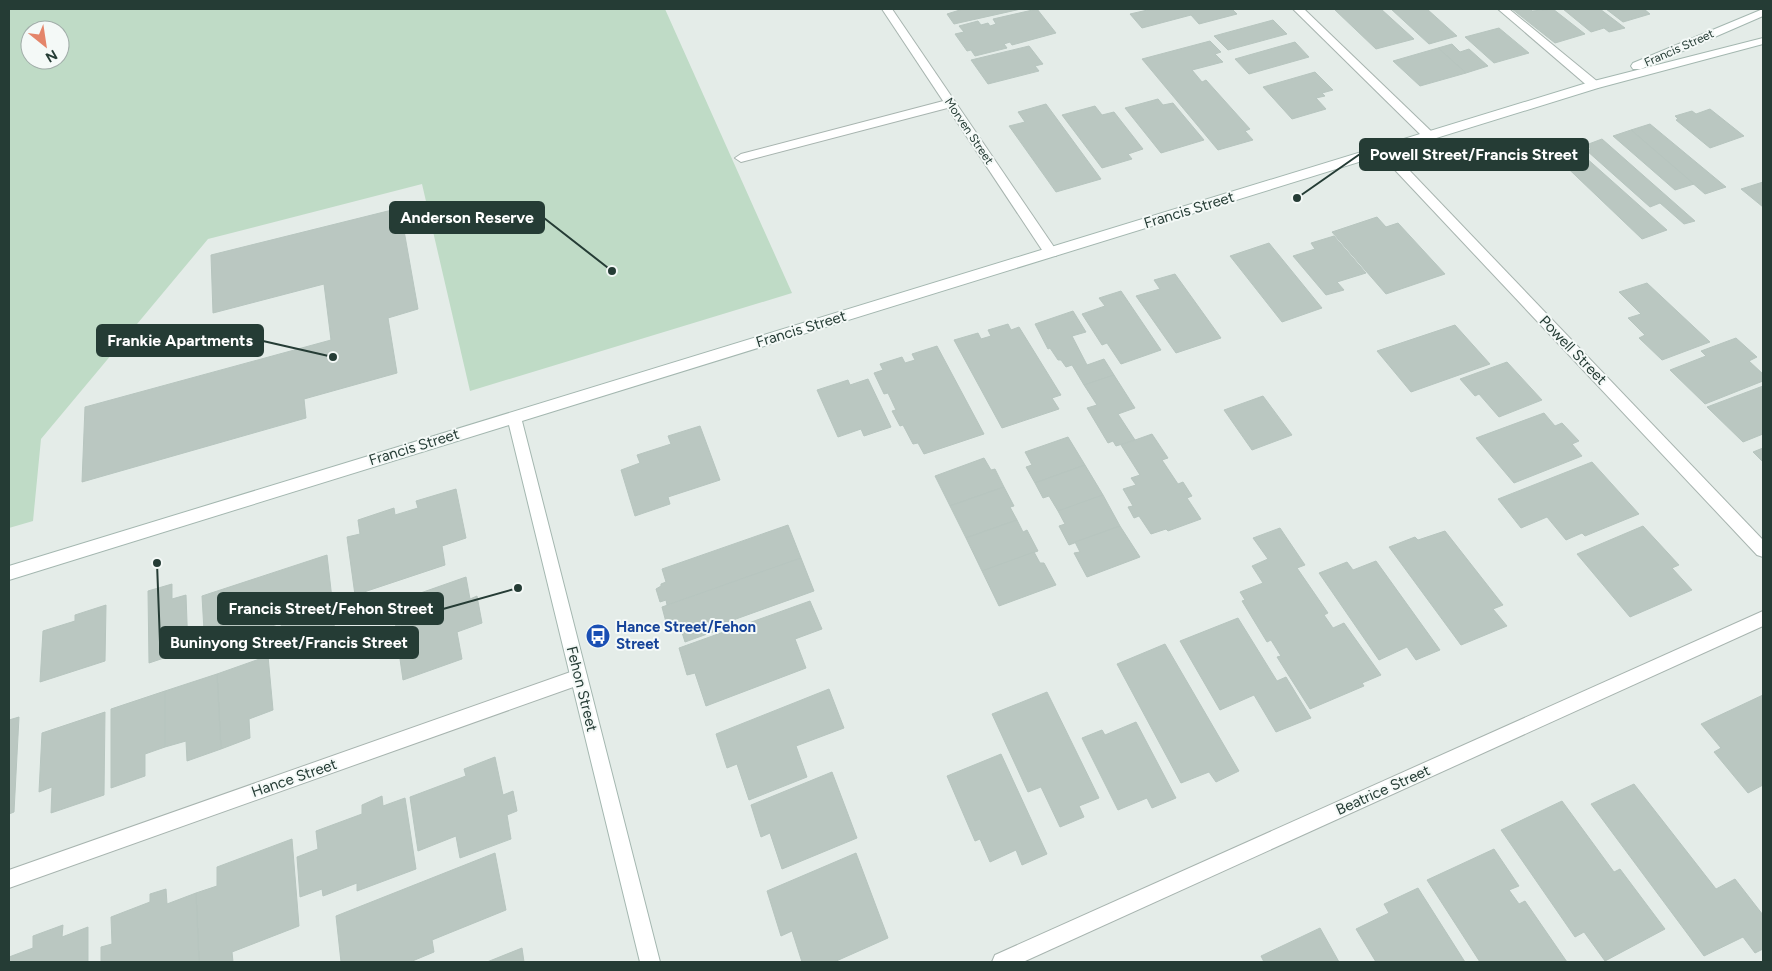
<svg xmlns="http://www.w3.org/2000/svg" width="1772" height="971" viewBox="0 0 1772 971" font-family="Figtree,sans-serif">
  <rect width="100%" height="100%" fill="#e4ece8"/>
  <path fill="#bfdbc6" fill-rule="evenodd" d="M9 9H665L792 293 470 391 422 184 208 239 41 439 33 521 9 528ZM30 30H60V60H30Z"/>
  <g fill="#bac7c1" stroke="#b7c5bf">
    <polygon points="963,9 1021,9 954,24 947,14"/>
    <polygon points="1037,9 1056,33 1012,45 1010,42 1004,44 1007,48 975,56 971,50 967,51 955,34 964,32 959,26 978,21 981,25 988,23 990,26 996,24 993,19"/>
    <polygon points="1152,9 1232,9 1237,14 1199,24 1191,15 1142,28 1130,14"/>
    <polygon points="1334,9 1381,9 1414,39 1376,49"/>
    <polygon points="1391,9 1427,9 1457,36 1429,44"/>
    <polygon points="1512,9 1530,9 1532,11 1553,9 1585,34 1555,43"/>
    <polygon points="1563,9 1600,9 1625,28 1609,32 1604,28 1591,32"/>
    <polygon points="1606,9 1644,9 1650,14 1623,22"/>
    <polygon points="1273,20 1287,34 1228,50 1214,36"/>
    <polygon points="1499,28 1529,53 1494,63 1465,37"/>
    <polygon points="1210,41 1221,52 1215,54 1223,62 1192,70 1202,82 1206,80 1250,129 1245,131 1253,140 1218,150 1142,59"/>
    <polygon points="1295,42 1309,57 1249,74 1235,59"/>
    <polygon points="1452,44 1460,52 1469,49 1488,66 1466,73 1438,48"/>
    <polygon points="1029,46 1043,64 1035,66 1039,71 988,84 971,60"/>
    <polygon points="1438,48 1466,73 1420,86 1393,61"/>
    <polygon points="1315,72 1333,90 1322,93 1325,96 1316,98 1326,109 1292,119 1263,87"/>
    <polygon points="1158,99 1163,105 1173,103 1204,140 1161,153 1125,108"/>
    <polygon points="1046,104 1101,179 1056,192 1009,126 1025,122 1018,112"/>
    <polygon points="1095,106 1102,115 1114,112 1143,149 1128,154 1132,159 1102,168 1062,115"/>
    <polygon points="1710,109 1744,136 1710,148 1676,120 1678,119 1675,116 1692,111 1696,114"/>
    <polygon points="1650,124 1726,187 1705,194 1631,130"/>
    <polygon points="1631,130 1694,184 1675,190 1613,136"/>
    <polygon points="1602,139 1695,221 1684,224 1660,203 1650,207 1586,150 1591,149 1586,145"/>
    <polygon points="1575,148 1667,230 1642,239 1554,155"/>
    <polygon points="1763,182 1763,207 1741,189"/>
    <polygon points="400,208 418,309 388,318 397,373 304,399 306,418 82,482 85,407 331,340 324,284 213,313 211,255"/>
    <polygon points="1377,217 1386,227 1398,223 1445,274 1386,294 1332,232"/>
    <polygon points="1334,236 1366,273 1337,282 1344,290 1326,295 1293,256 1315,249 1311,243"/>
    <polygon points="1269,243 1322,308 1282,322 1230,256"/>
    <polygon points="1175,274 1221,338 1176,353 1136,296 1160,289 1154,280"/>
    <polygon points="1647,283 1710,342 1662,360 1639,338 1645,335 1628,318 1641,314 1619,292"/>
    <polygon points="1121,291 1161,350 1121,364 1107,343 1102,345 1082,314 1105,306 1099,298"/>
    <polygon points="1073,311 1086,332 1072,336 1087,365 1104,359 1114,375 1084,385 1072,365 1066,367 1061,360 1058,360 1050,348 1048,349 1035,324"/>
    <polygon points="1008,324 1011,330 1019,327 1061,395 1052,398 1059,409 1002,428 954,340 978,333 981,339 991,336 988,330"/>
    <polygon points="1455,325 1490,364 1411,392 1377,351"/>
    <polygon points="1736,338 1757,357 1749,361 1763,374 1763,381 1705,404 1670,370 1706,356 1701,351"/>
    <polygon points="937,346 984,434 924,454 918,443 913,444 903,425 900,426 892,411 896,410 888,393 884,394 874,373 883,370 880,364 902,357 905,363 915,360 912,354"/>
    <polygon points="1507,362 1542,400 1499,417 1479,394 1475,396 1460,379"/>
    <polygon points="1114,375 1135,408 1118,414 1135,440 1116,446 1113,441 1108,443 1087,408 1097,405 1084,385"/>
    <polygon points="868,379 891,427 864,436 861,429 838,437 817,390 848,380 850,385"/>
    <polygon points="1763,386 1763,434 1743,442 1707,407"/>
    <polygon points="1263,396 1292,435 1252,450 1224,410"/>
    <polygon points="1544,413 1555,426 1562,423 1579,441 1572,444 1582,456 1514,483 1476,438"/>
    <polygon points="700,426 720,480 668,497 670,504 635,516 621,470 640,463 637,455 671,444 668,436"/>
    <polygon points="1152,434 1168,458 1162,460 1178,484 1183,482 1192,496 1187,498 1201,519 1168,531 1166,529 1151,534 1139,516 1134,518 1128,507 1133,506 1123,489 1136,485 1131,478 1140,475 1121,445"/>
    <polygon points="1068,437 1085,465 1035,483 1026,467 1032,465 1025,452"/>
    <polygon points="1763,448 1763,462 1753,452"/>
    <polygon points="984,458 991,470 995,469 1004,487 950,506 935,476"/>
    <polygon points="1592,462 1639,514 1585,536 1582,533 1566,540 1547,517 1521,528 1498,499"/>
    <polygon points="1085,465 1103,495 1058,511 1049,496 1043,498 1035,483"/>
    <polygon points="1004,487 1014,506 1010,507 1017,520 966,538 950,506"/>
    <polygon points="456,489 466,538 442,546 445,565 355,595 347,537 360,534 358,520 394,508 395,515 418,508 416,501"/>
    <polygon points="1103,495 1120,526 1069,545 1059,526 1065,524 1058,511"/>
    <polygon points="1017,520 1023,532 1027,530 1038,551 982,571 966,538"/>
    <polygon points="788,525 801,558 667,605 666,600 660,602 656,589 661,586 661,584 666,582 662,569"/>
    <polygon points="1120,526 1140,557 1087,577 1074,553 1080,552 1075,542"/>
    <polygon points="1643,526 1679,565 1672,568 1692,590 1630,617 1577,554"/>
    <polygon points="1280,528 1305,565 1297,568 1328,613 1324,615 1333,628 1344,623 1381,675 1362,683 1364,686 1310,709 1277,657 1281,656 1271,640 1267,642 1242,601 1245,600 1240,592 1263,583 1252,566 1268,559 1253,538"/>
    <polygon points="1445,531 1503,605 1493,609 1507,626 1461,645 1389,547 1415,537 1418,540"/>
    <polygon points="1034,552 1040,563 1044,563 1056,585 999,606 982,571"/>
    <polygon points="327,555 335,625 283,643 281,623 205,648 202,596"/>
    <polygon points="801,558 814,591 722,624 724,628 685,642 680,626 674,627 673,624 667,626 662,607"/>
    <polygon points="1376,561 1440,650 1416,660 1407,647 1379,660 1319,573 1347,562 1353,570"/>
    <polygon points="466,577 470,599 477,596 482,623 457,632 462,659 403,680 399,652 405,650 401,625 396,627 392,603"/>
    <polygon points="172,584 172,599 186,595 188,650 149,663 148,591"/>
    <polygon points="810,601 822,629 795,639 806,668 706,706 695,673 687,675 679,648"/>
    <polygon points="106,605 105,661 40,682 43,631 75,621 75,615"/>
    <polygon points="1238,618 1277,681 1286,677 1311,718 1276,732 1254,695 1220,710 1180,641"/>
    <polygon points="1165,644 1239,771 1216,782 1209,772 1181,783 1117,664"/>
    <polygon points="268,656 273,710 249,719 250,738 221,749 217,674"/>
    <polygon points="217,674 221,749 187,761 186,741 165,747 165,691"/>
    <polygon points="829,689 844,728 796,746 807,777 749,800 737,764 727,768 716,734"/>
    <polygon points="165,691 165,747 145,754 145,776 111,788 111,709"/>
    <polygon points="1047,692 1099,798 1079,806 1084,817 1060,827 1041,787 1028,792 992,714"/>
    <polygon points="1763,695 1763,785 1748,793 1714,752 1721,748 1701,724"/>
    <polygon points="105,712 104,795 51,813 52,787 39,792 42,733"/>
    <polygon points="19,717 14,812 9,814 9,720"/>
    <polygon points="1136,722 1176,798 1152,808 1147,798 1118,810 1082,738 1102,730 1105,735"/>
    <polygon points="1001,754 1047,854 1022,865 1016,850 990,862 980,839 975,841 947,776"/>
    <polygon points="495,757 503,795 513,791 517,811 507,815 511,839 460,858 456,836 418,851 410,797 466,776 464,769"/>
    <polygon points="832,772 857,838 782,869 770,833 761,837 751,805"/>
    <polygon points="1634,784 1716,889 1735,879 1763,915 1763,949 1755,953 1743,937 1704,956 1591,804"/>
    <polygon points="382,796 383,806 405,798 416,869 357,891 357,883 323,896 322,889 300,897 297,857 318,849 316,831 362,814 362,805"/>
    <polygon points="1562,801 1614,872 1620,869 1665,929 1605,961 1584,932 1575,937 1501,830"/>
    <polygon points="292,839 299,926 232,952 233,962 199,962 196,893 217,886 217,867"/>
    <polygon points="1494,849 1519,886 1509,890 1519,904 1525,901 1567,962 1480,962 1427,880"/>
    <polygon points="495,853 506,910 432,940 434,952 410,962 341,962 336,916"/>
    <polygon points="856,853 888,938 834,962 802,962 792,931 781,936 767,891"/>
    <polygon points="1418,888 1465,962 1376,962 1356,929 1389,913 1384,904"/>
    <polygon points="166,889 167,904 196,893 199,962 101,962 101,947 112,944 111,917 150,902 150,894"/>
    <polygon points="63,925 62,937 88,927 88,962 9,962 9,957 33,948 33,936"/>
    <polygon points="1320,928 1339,962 1264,962 1261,956"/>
    <polygon points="522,948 524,962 487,962"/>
  </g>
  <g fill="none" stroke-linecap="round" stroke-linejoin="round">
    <defs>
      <g id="lane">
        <polygon points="1498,9 1509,9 1598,82 1600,85 1598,88 1590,88"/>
        <polygon points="951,99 957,103 955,106 741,162 735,158 741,154"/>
      </g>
      <g id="street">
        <polygon points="882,9 892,9 1056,250 1057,253 1056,256 1046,256"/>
        <polygon points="1293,9 1304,9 1433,133 1435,136 1433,139 1425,139"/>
        <polygon points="1383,146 1387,147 1763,540 1763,557 1757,555 1379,153 1377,150 1379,147"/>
        <polygon points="1763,611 1763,626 1023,962 992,962 995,955"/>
        <polygon points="579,669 585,671 587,677 585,683 579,685 9,888 9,870"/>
      </g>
      <g id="secondary">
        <polygon points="1763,9 1763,16 1641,69 1633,69 1631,66 1633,63"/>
        <polygon points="1763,38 1763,44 1598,88 522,421 660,962 640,962 509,425 9,580 9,566 1590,82"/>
      </g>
    </defs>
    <use href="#lane" stroke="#a7b4af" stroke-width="2"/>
    <use href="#street" stroke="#a7b4af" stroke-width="2"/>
    <use href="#secondary" stroke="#a4b7b0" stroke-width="2"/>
    <use href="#lane" fill="#fff" fill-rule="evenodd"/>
    <use href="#street" fill="#fff" fill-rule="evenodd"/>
    <use href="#secondary" fill="#fff" fill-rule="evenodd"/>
  </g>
  <defs>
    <symbol id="bus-disc" viewBox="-11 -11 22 22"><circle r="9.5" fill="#1a4fb4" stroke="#f4f9f7"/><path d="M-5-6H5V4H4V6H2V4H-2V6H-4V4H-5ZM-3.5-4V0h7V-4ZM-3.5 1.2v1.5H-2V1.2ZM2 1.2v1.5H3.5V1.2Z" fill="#fff"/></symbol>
  </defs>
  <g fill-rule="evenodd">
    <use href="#bus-disc" x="584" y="622" width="28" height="28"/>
  </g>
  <g text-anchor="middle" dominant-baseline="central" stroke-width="4" stroke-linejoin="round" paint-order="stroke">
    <g font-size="12" fill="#253c35" stroke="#f4f9f7">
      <text transform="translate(1679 48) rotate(-24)">Francis Street</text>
      <text transform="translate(969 131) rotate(56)">Morven Street</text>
    </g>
    <g font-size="15" fill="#253c35" stroke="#f4f9f7">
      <text transform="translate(1189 210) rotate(-17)">Francis Street</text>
      <text transform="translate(801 329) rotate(-17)">Francis Street</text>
      <text transform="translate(1573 350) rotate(46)">Powell Street</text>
      <text transform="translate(414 447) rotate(-17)">Francis Street</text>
      <text transform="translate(582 689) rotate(76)">Fehon Street</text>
      <text transform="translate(294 778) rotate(-19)">Hance Street</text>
      <text transform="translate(1383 790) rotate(-24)">Beatrice Street</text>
    </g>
    <g font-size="15" font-weight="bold" fill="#164399" stroke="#f4f9f7" text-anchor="start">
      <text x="616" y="627">Hance Street/Fehon<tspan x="616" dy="17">Street</tspan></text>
    </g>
  </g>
  <path fill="none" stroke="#253c35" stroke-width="2" d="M1297 198L1360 154M612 271L544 218M333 357L263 341M518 588L443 609M157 563L160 642"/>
  <g fill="#253c35" stroke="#f4f9f7" stroke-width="2">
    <circle cx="1297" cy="198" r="5"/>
    <circle cx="612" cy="271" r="5"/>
    <circle cx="333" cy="357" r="5"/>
    <circle cx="518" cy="588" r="5"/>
    <circle cx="157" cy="563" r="5"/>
  </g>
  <g fill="#253c35" stroke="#253c35" stroke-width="2">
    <rect x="1360" y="139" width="228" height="31" rx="5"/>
    <rect x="390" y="202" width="154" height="31" rx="5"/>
    <rect x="97" y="325" width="166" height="31" rx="5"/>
    <rect x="218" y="593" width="225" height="31" rx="5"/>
    <rect x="160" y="627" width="258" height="31" rx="5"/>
  </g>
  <g font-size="16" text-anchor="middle" font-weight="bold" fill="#fff">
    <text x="1474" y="160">Powell Street/Francis Street</text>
    <text x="467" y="223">Anderson Reserve</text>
    <text x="180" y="346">Frankie Apartments</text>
    <text x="331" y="614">Francis Street/Fehon Street</text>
    <text x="289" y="648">Buninyong Street/Francis Street</text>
  </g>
  <rect width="1772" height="971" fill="none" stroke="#253c35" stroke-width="20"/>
  <g transform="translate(45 45) rotate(150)"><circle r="24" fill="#f4f9f7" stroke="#a1ada9"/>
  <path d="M0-4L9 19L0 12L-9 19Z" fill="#e4856a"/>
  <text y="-8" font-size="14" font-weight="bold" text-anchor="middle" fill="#253c35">N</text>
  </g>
</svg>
